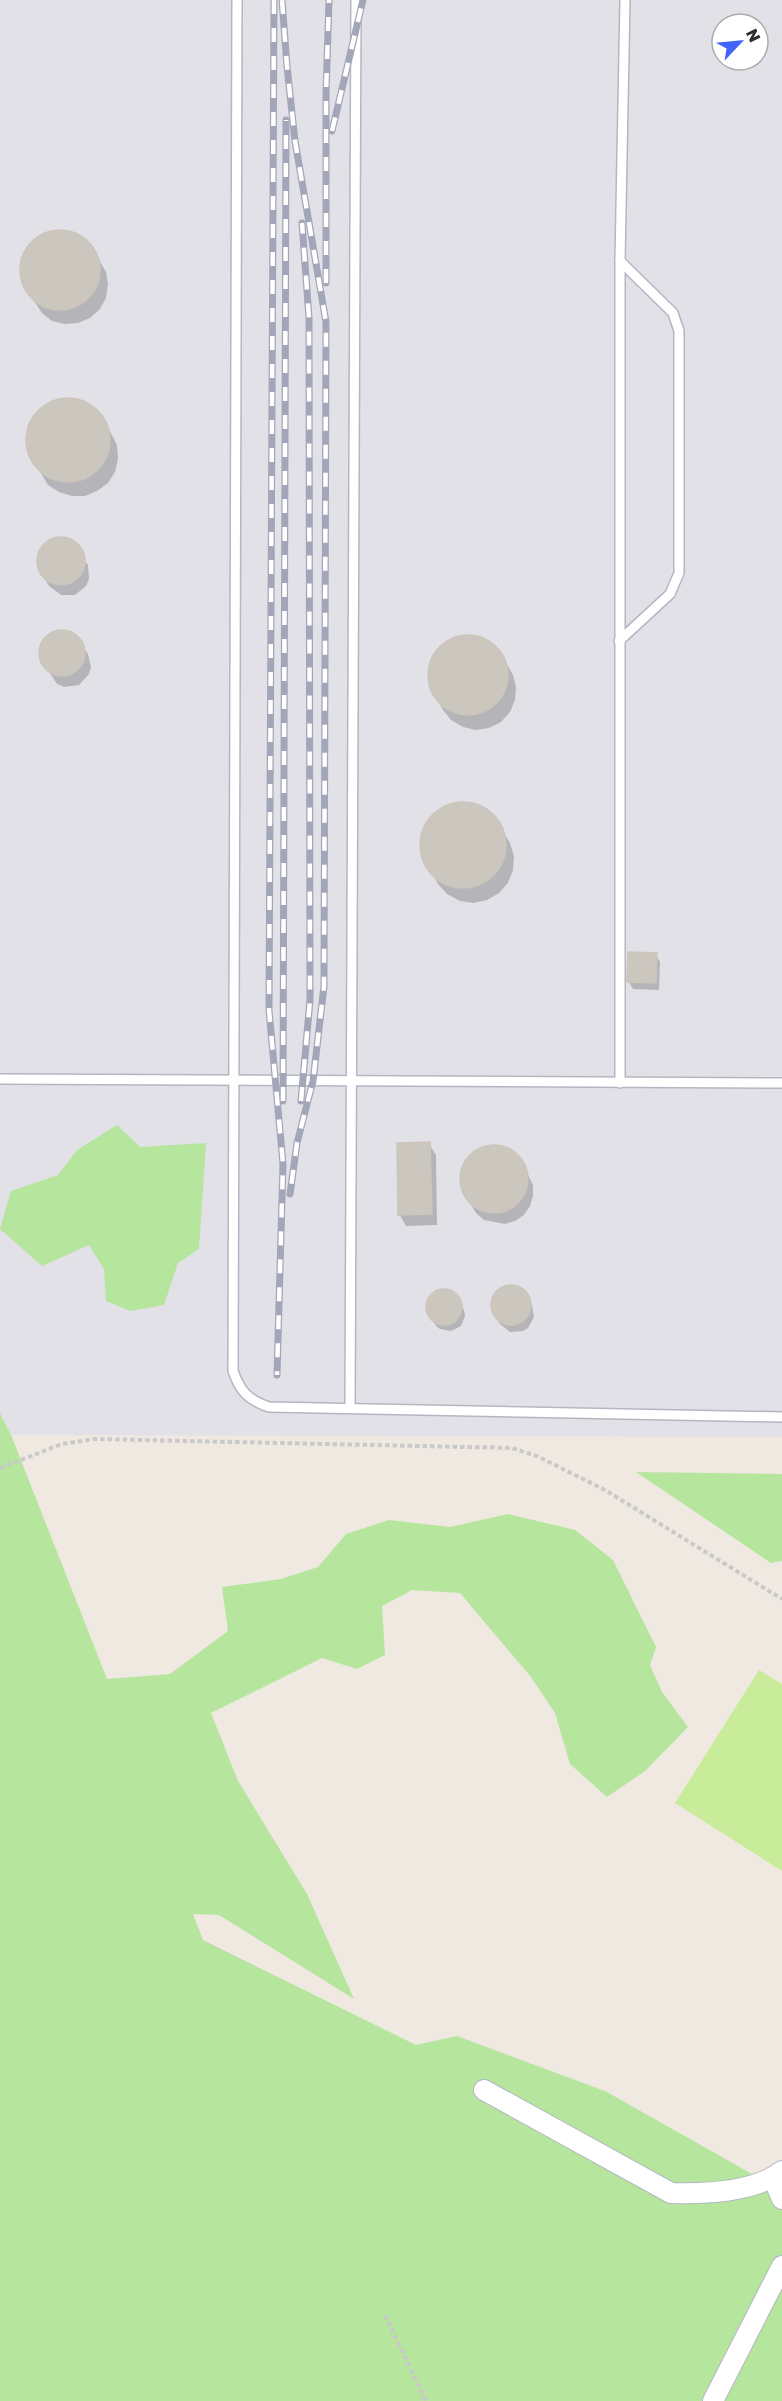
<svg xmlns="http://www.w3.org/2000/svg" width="782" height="2401" viewBox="0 0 782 2401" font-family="'Golos Text',sans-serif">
  <rect width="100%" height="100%" fill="#efe9e1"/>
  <path fill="#e3e1e8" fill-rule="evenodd" d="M0 0H782V1437L11 1435 0 1413ZM722 24H758V60H722Z"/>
  <g fill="#b6e59e">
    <polygon points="117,1125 140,1147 206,1143 199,1249 178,1263 164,1305 130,1311 106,1301 104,1269 89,1245 42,1266 0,1229 11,1191 58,1175 77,1150"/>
    <polygon points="0,1413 11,1435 107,1679 170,1674 228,1631 222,1587 281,1579 318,1567 346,1534 389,1520 450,1527 508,1514 575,1530 613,1560 656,1647 650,1665 662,1692 688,1727 645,1771 607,1797 570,1764 555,1713 531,1677 460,1593 412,1590 382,1606 385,1655 357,1669 322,1658 211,1713 238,1781 307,1894 354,1999 219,1915 193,1914 203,1940 416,2045 457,2036 605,2091 782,2191 782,2401 0,2401"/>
    <polygon points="636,1472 782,1474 782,1561 771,1563"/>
  </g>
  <polygon fill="#c9ec9a" points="759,1670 782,1684 782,1871 675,1803"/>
  <g fill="#0003">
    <polygon points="59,230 71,232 82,237 91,246 106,272 108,284 106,298 100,309 90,318 78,323 65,324 52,321 42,313 25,287 21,274 22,260 27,248 36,238 47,233"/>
    <polygon points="65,399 79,400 92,406 102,416 117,445 118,459 115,472 108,483 97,491 85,496 72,496 59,492 48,485 32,458 27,446 28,432 32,420 40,410 51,402"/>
    <polygon points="64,539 71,542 88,565 89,579 86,586 75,595 61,595 49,586 42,574 38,560 40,553 49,542"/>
    <polygon points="65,632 71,633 81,643 88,654 91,667 89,674 79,685 64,687 57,684 41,660 42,645 52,634"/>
    <polygon points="465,636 477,637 488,641 498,649 513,675 516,687 515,700 510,712 501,722 489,728 476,730 463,727 451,720 443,710 429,682 429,668 434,656 442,645 453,638"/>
    <polygon points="455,803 469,803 482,807 493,816 510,843 514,856 513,870 508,883 499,893 487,900 473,903 460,901 447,894 438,884 423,856 421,842 424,829 432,817 442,808"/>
    <polygon points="656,955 660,962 659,990 633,989 629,982"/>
    <polygon points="429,1144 436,1155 437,1225 406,1226 400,1215"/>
    <polygon points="495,1146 515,1154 522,1163 533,1185 533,1196 530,1206 524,1215 515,1221 505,1224 484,1220 476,1213 463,1191 461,1181 462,1170 474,1153"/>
    <polygon points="513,1287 519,1289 532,1305 534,1317 528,1328 523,1331 510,1332 500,1324 493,1311 493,1298 502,1289"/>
    <polygon points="439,1291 454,1294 464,1310 465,1316 461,1326 451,1331 440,1329 436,1326 427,1308 430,1297"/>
  </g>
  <g fill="#cbc7bf" stroke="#cbc5ba" stroke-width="1.5">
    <circle cx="60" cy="270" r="40"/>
    <circle cx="68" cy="440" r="42"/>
    <circle cx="61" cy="561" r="24"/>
    <circle cx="62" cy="653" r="23"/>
    <circle cx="468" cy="675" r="40"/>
    <circle cx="463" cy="845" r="43"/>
    <polygon points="628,952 657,953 656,983 627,982"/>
    <polygon points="430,1142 432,1214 398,1215 397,1143"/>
    <circle cx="494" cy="1179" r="34"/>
    <circle cx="511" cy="1305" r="20"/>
    <circle cx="444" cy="1307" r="18"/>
  </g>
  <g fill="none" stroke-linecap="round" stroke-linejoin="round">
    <defs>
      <g id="service">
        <path d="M237 0 233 1371C240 1391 248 1400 269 1407L782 1417"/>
        <polyline points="619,641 670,594 679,573 679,331 673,313 620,261"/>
        <polyline points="0,1079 782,1083"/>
        <polyline points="620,1083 620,261 625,0"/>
        <polyline points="350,1408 356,0"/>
      </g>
      <g id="minor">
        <path d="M484 2090 671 2193C704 2194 755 2192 782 2171"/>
        <polyline points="773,2178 782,2199"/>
        <polyline points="713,2401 782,2266"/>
      </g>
    </defs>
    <use href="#service" stroke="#b4b7c1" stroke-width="12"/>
    <use href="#minor" stroke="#b4b7c1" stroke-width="22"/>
    <g stroke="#c9c9c9" stroke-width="4" stroke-dasharray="4.5 3" stroke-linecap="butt">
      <polyline points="0,1468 62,1444 95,1439 512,1448 537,1456 605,1490 782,1599"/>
      <polyline points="385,2315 426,2401"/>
    </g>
    <use href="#service" stroke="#fff" stroke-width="9"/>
    <use href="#minor" stroke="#fff" stroke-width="20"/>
    <defs>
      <g id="rail">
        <polyline points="274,0 269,1010 283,1164 277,1375"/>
        <polyline points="282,0 287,66 295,141 326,322 324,986 313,1081 297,1143 290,1194"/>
        <polyline points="332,131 363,0"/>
        <polyline points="326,283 326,94 329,0"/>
        <polyline points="283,1101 286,120"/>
        <polyline points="301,1101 310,1000 309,318 302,223"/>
      </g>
    </defs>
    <use href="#rail" stroke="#a3a6b8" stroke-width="7"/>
    <use href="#rail" stroke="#fff" stroke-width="4.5" stroke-dasharray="14" stroke-linecap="butt"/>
  </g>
  <g transform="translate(740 42) rotate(64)"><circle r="28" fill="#ffffff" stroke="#ababab" stroke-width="1.5"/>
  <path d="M0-4.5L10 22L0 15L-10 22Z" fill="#4264fb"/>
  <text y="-9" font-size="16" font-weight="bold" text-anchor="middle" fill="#2e2e2e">N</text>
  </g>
</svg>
